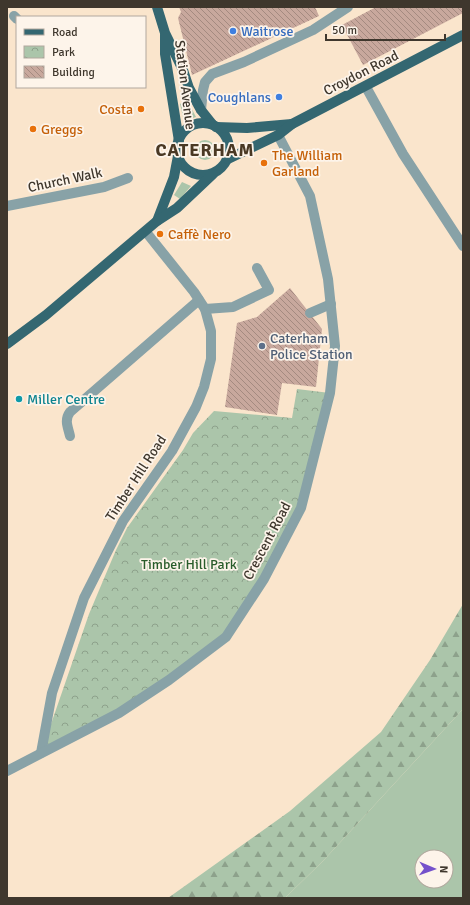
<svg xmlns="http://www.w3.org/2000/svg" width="470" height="905" viewBox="0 0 470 905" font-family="Signika,sans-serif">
  <defs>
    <pattern id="forest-firs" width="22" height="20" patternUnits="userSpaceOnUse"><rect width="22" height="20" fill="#abc5aa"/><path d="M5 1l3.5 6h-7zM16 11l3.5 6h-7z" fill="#8da18b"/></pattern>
    <pattern id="park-crowns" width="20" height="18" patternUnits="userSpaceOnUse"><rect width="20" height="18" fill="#abc5aa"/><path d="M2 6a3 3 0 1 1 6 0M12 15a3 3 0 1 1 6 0" fill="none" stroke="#8da18b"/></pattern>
    <pattern id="building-back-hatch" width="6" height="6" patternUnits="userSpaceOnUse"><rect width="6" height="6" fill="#c8a89d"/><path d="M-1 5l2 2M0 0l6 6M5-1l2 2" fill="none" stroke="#a48a80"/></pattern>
  </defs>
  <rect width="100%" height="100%" fill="#fae5cc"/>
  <g fill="#abc5aa" fill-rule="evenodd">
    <polygon points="187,100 196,117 184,121 180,104"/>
    <circle cx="205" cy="150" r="10"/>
    <polygon points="182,182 191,186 180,199 174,195"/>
    <path d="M463 709V898H285L323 861ZM422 857H446V881H422Z"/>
  </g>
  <polygon fill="url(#forest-firs)" points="463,604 463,709 323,861 285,898 168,898 290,811 381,732 430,660"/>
  <polygon fill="url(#park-crowns)" points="297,389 330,393 301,508 226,637 169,680 41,753 89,614 116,550 127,528 183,450 193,433 214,411 292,418"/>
  <g fill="url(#building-back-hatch)">
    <polygon points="179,7 315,7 319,16 192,75 178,18 181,12"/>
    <polygon points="376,7 463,7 463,13 363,65 342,25"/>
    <polygon points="290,288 322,329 316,387 282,383 277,415 225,407 237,323 257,317"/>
  </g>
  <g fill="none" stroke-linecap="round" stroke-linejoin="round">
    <g stroke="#88a2a7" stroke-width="10">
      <polyline points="14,16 17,19"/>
      <polyline points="366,87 403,154 463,246"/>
      <polyline points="201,110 203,90 205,82 212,74 244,62 313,30 348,7"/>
      <polyline points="7,206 104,187 128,178"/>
      <polyline points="205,309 233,307 269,290 257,268"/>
      <polyline points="310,313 331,304"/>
      <path d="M70 436C68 427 64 420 70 412L199 300"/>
      <polyline points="41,753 52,693 84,598 123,521 172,451 196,407 204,387 211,359 211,331 205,309 194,292 146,232"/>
      <polyline points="7,771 119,713 169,680 226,637 264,579 301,508 330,393 335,346 328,279 310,196 278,135"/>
    </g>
    <g stroke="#346771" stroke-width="10">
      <polyline points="157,7 165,33 183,70 189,88 201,110 213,125"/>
      <polyline points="165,35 165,54 179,141"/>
      <circle cx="203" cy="149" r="26"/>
      <polyline points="216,127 247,128 292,124"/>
      <polyline points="228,159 278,135 292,124 463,35"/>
      <polyline points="157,221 174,177 178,156"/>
      <polyline points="7,344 46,315 157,221 177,208 213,174"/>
    </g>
  </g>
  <g fill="#3f7fe0" stroke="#fdf4ea" stroke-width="1.5">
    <circle cx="233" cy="31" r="4"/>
    <circle cx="279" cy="97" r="4"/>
  </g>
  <g fill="#e8710a" stroke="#fdf4ea" stroke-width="1.5">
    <circle cx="141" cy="109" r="4"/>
    <circle cx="33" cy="129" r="4"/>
    <circle cx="264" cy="163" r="4"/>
    <circle cx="160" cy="234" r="4"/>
  </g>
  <circle fill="#5c6f8a" stroke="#fdf4ea" stroke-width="1.5" cx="262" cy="346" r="4"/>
  <circle fill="#0f9aa8" stroke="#fdf4ea" stroke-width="1.5" cx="19" cy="399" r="4"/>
  <g text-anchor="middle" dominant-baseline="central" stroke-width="3.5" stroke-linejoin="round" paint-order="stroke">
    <g font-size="14" fill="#366cbe" stroke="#fdf4ea" text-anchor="start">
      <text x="241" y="31">Waitrose</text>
      <text x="271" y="97" text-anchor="end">Coughlans</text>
    </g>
    <g font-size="14" fill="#3f372d" stroke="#fdf4ea">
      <text transform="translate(361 73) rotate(-27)">Croydon Road</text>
      <text transform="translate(185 85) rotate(83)">Station Avenue</text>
      <text transform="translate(65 180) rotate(-12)">Church Walk</text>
      <text transform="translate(136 478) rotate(-57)">Timber Hill Road</text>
      <text transform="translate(267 541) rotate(-62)">Crescent Road</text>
    </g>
    <g font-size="14" fill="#c56008" stroke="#fdf4ea" text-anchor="start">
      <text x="133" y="109" text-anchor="end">Costa</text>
      <text x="41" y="129">Greggs</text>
      <text x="272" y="155">The William<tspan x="272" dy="16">Garland</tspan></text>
      <text x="168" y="234">Caffè Nero</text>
    </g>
    <g font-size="14" fill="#4e5e75" stroke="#fdf4ea" text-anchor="start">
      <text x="270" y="338">Caterham<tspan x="270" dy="16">Police Station</tspan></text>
    </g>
    <g font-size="14" fill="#0d838f" stroke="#fdf4ea" text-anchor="start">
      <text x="27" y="399">Miller Centre</text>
    </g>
    <g font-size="14" fill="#285c2a" stroke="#fdf4ea">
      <text x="189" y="564">Timber Hill Park</text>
    </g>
    <g font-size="18" font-weight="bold" letter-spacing="1" fill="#4a3924" stroke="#fdf4ea">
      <text x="205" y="150">CATERHAM</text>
    </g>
  </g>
  <rect width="470" height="905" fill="none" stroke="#3f372d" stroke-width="16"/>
  <rect x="16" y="16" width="130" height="72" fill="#fdf4ea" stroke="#b1a89e"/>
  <rect x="24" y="29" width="20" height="6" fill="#346771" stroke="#b1a89e"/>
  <text x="52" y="36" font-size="12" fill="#3f372d">Road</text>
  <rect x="24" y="46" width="20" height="12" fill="url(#park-crowns)" stroke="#b1a89e"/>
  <text x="52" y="56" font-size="12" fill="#3f372d">Park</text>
  <rect x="24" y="66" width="20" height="12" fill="url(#building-back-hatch)" stroke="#b1a89e"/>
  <text x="52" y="76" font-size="12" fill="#3f372d">Building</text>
  <g transform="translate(434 869) rotate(92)"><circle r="19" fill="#fdf4ea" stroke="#b1a89e"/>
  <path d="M0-3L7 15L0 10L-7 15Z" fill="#7451cb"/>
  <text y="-6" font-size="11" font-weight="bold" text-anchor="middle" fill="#3f372d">N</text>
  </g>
  <path d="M326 34v6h119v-6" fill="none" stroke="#3f372d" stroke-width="2"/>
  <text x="332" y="34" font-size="12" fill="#3f372d" stroke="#fdf4ea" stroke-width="3" paint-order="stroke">50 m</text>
</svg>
